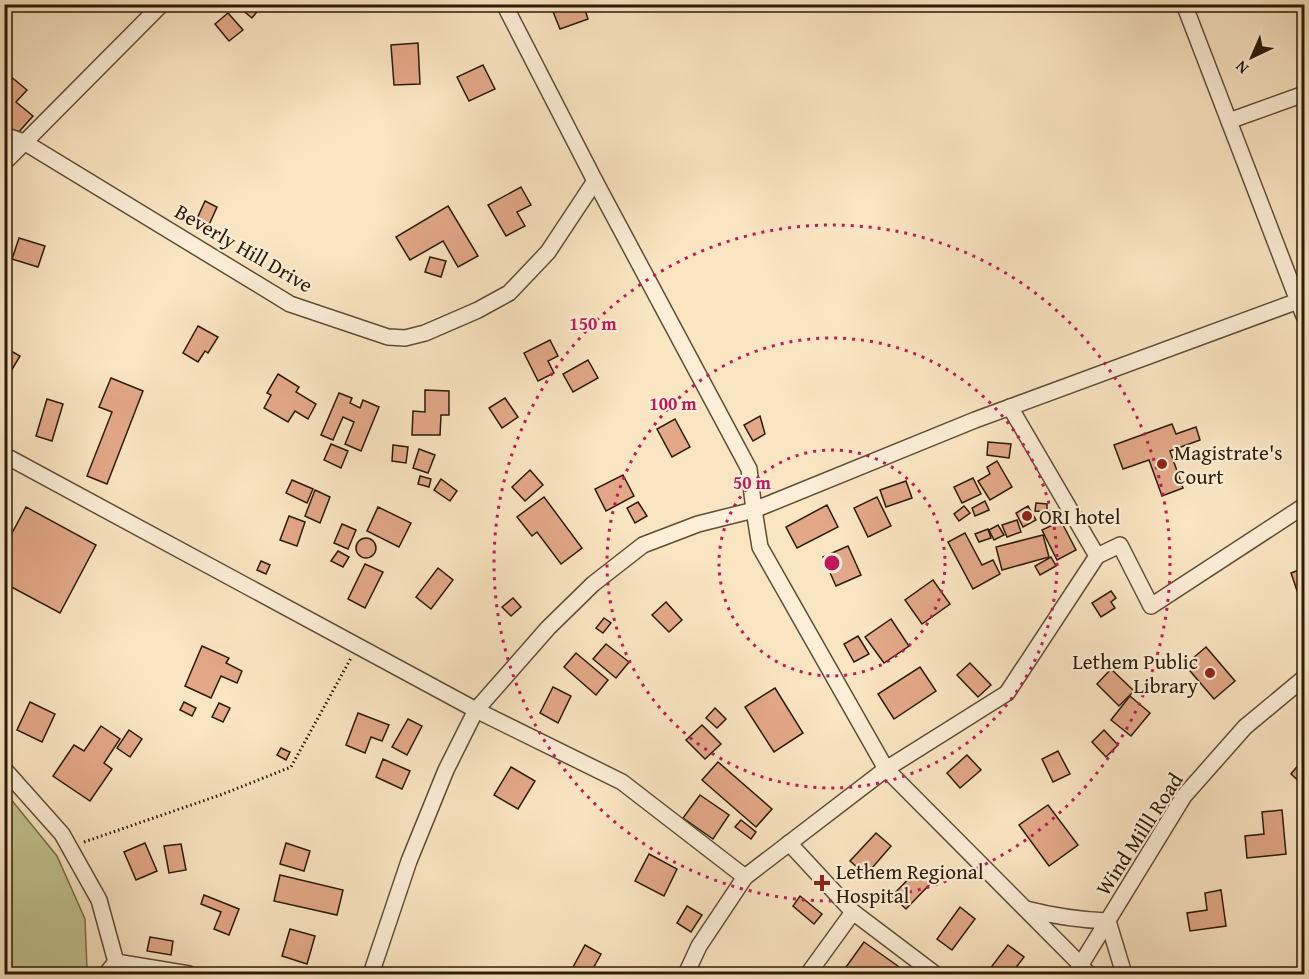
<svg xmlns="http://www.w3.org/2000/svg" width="1309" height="979" viewBox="0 0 1309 979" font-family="'Gentium Book Plus',serif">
  <rect width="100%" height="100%" fill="#fae5c2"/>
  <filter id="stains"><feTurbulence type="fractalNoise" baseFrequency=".00333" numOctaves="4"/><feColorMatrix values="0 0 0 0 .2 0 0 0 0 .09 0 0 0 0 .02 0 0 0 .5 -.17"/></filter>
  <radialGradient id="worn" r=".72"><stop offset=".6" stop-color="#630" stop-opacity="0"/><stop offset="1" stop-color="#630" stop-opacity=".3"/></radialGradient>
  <polygon fill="#c1c391" stroke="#766f4c" stroke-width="1.5" points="5,792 57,856 85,919 87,969 82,974 5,974"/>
  <g fill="#e3a888" stroke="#2b1b06" stroke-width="1.5">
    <polygon points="235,4 263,4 252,18"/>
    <polygon points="550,4 583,4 588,19 560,29"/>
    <polygon points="228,13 243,30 229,41 215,24"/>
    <polygon points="418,43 420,84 394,85 391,45"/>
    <polygon points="483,65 495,89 469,101 457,77"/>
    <polygon points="4,71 27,90 16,102 33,116 17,134 4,124"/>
    <polygon points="521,187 531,205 517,212 525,226 506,236 488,205"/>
    <polygon points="205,201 217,207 208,227 196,221"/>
    <polygon points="448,206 478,256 458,267 443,241 410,260 396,237"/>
    <polygon points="19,238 45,246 38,267 12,259"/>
    <polygon points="430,257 446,261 441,277 425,272"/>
    <polygon points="198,326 218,337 208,353 205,351 198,362 183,353"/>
    <polygon points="550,340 558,356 548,361 554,373 538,381 524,353"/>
    <polygon points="4,347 20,356 10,373 4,369"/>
    <polygon points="588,360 598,378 573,392 563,374"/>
    <polygon points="278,374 299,387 296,392 316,404 308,419 295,411 288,422 264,408 271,395 267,393"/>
    <polygon points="111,378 143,391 107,484 87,476 112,412 99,407"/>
    <polygon points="425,390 449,391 449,415 441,415 440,435 412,435 413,411 425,412"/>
    <polygon points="339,393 352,398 350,403 360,408 363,400 379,407 361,451 345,444 354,422 343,417 333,440 321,435"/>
    <polygon points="505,398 518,417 502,428 489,408"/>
    <polygon points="47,399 63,404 52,441 36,436"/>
    <polygon points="760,416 765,434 753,441 744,425"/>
    <polygon points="675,419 690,447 672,457 657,429"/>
    <polygon points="1172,424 1176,434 1196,427 1200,440 1170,451 1183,488 1162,496 1149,460 1123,469 1114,445"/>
    <polygon points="988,442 1011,444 1009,458 987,455"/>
    <polygon points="331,444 348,451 341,468 324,460"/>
    <polygon points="393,445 408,447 406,463 392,461"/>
    <polygon points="419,449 435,455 428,473 413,468"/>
    <polygon points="997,461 1012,487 990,500 978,481 990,474 987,467"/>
    <polygon points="530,470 543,485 525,501 512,487"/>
    <polygon points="623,475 634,496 606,511 595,489"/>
    <polygon points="420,476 431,479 429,487 418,484"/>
    <polygon points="973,478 981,494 962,503 954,487"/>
    <polygon points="441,479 457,491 450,501 434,490"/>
    <polygon points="292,480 313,489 307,503 286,493"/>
    <polygon points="906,481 912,498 886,507 880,490"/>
    <polygon points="315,490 330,497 320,523 305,516"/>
    <polygon points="544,497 582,548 561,564 537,532 532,536 517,517"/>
    <polygon points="877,497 891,526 868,537 854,508"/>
    <polygon points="985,501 989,510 975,516 972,508"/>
    <polygon points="638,502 647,516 635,523 627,508"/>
    <polygon points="1036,503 1047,504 1047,512 1035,511"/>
    <polygon points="827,505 838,527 797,548 786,527"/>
    <polygon points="964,506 970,513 959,521 954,514"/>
    <polygon points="1028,506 1036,520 1023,527 1016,513"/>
    <polygon points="26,507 96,545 60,613 4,583 4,548"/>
    <polygon points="378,507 411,523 399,547 367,531"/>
    <polygon points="289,516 305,522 297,546 280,540"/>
    <polygon points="1017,520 1021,532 1007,537 1002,525"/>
    <polygon points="1061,521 1076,550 1057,560 1042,530"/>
    <polygon points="342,524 356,530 348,549 334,543"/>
    <polygon points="998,525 1004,535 994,540 989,530"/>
    <polygon points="988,529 991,538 979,542 975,534"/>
    <polygon points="965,533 982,565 993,560 1000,574 973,589 948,542"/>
    <polygon points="1043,535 1049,557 1002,570 996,547"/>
    <circle cx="366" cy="548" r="10"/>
    <polygon points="848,546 861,575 836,586 823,557"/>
    <polygon points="338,551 349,557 343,567 331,561"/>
    <polygon points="1051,557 1056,566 1040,575 1035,566"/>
    <polygon points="261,561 270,565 266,574 257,570"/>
    <polygon points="365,564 383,572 365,608 348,599"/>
    <polygon points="438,568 453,580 431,609 416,597"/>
    <polygon points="1304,568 1304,607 1303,608 1291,573"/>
    <polygon points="933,580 950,604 922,624 905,600"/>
    <polygon points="1111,591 1116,598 1111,602 1115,608 1101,617 1092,603"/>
    <polygon points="513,598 521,607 511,616 502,607"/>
    <polygon points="666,602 682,620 669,632 652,615"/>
    <polygon points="604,618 611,623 603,633 596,628"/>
    <polygon points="891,619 909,646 884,663 865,637"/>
    <polygon points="858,636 869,654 854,662 844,644"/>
    <polygon points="606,644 629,662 616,678 593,659"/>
    <polygon points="202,646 229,658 226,663 242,671 237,683 221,676 211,698 185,686"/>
    <polygon points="1206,647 1235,681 1214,699 1185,665"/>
    <polygon points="576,653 608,680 596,695 564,667"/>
    <polygon points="970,663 991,685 978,697 957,675"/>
    <polygon points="920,667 936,691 894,719 878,694"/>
    <polygon points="1111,669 1134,691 1119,706 1097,684"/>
    <polygon points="553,687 571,696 558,723 540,713"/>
    <polygon points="775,688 803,733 774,752 745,707"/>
    <polygon points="1130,696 1150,713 1131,736 1111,720"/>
    <polygon points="30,702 55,714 42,742 17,730"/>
    <polygon points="184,702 196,708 192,716 180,710"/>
    <polygon points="219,703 230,708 223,722 212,717"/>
    <polygon points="715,708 726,719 717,728 706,718"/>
    <polygon points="358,713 389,725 382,741 371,737 365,753 346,745"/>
    <polygon points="408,719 422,726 407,755 392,747"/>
    <polygon points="702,725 721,744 705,759 686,740"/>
    <polygon points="101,726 120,739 104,763 112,769 90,801 53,776 74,745 84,751"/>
    <polygon points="129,730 142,739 130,757 117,748"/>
    <polygon points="1104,730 1118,745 1106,757 1092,742"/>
    <polygon points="281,748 290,752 286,760 277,755"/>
    <polygon points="1058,751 1070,774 1053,782 1042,759"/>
    <polygon points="967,755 981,770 960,788 947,773"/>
    <polygon points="1304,758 1304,786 1291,774"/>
    <polygon points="383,759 410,771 402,789 376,777"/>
    <polygon points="718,762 772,809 756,827 702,780"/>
    <polygon points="511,767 535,781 518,809 494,795"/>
    <polygon points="700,795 729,815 713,839 683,818"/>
    <polygon points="1048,805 1078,845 1049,866 1019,825"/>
    <polygon points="1282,810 1286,854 1247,858 1245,836 1264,834 1262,812"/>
    <polygon points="741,820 756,832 751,839 735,827"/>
    <polygon points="876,833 891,846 866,875 850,861"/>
    <polygon points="145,843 157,871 136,880 124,852"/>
    <polygon points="286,843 310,851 304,871 280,864"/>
    <polygon points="181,844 186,870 169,873 164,846"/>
    <polygon points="649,854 677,869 664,896 635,881"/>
    <polygon points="917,870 931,883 906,909 892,896"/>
    <polygon points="280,875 343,890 337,915 274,901"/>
    <polygon points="1221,890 1226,926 1190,931 1187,913 1207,910 1205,893"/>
    <polygon points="204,895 239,909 229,935 214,929 221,912 201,904"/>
    <polygon points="800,896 822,914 814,924 793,906"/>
    <polygon points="687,906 702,915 691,932 677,923"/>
    <polygon points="960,907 975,919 952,950 937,939"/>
    <polygon points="290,929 315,936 307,964 282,956"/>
    <polygon points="150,937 173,941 171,955 147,951"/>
    <polygon points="864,942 909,974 841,974"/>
    <polygon points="585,945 601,954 590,974 582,974 572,969"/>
    <polygon points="1008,945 1024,957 1011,974 986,974"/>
    <polygon points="411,968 451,974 410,974"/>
  </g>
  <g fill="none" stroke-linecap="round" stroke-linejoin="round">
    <defs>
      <g id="minor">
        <polyline points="1229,121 1304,94"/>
        <polyline points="4,135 24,142 290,304 388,337 405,338 425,333 478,310 509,293 548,252 595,181"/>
        <polyline points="4,163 162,4"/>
        <polyline points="1298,301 1304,316"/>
        <polyline points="1010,407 1097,556 1007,693 886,769 1081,965 1088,974"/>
        <polyline points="4,455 476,710 622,782 745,877"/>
        <polyline points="1097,556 1120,545 1151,606 1304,506"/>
        <polyline points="4,769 62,834 99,900 116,962"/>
        <polyline points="789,843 853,912 935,974"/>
        <path d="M1026 909C1053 916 1079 920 1108 921L1124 974"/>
        <polyline points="106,974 116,962 189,974"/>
        <polyline points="371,974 409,861 446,770 476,710 548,628 593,584 643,545 698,524 754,510 749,469 595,181 504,4"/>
        <polyline points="686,974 699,946 745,877 886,769 760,547 754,510 975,420 1298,301 1184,4"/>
        <polyline points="808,974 853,912"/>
        <polyline points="1075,974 1184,796 1245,727 1304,678"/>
      </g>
    </defs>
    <use href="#minor" stroke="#5f4e35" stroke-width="18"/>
    <polyline stroke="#2b1b06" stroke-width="3" stroke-dasharray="1.5 3" stroke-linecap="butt" points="84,842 223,794 291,767 351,658"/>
    <use href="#minor" stroke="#fceed7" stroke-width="15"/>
  </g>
  <g fill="none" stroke="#c2185b" stroke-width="3" stroke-dasharray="3 6">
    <circle cx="832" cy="563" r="113"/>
    <circle cx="832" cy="563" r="225"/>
    <circle cx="832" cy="563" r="338"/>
  </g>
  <g fill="#8f2418" stroke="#fceed7" stroke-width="2">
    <circle cx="1162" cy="464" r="6"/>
    <circle cx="1027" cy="516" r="6"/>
    <circle cx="1210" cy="673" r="6"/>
    <path d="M819 874h6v6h6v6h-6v6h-6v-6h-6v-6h6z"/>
  </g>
  <g text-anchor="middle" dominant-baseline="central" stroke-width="4.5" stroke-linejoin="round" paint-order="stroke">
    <g font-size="21" fill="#2b1b06" stroke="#fceed7">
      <text transform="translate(244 248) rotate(30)">Beverly Hill Drive</text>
      <text transform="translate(1139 834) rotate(-57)">Wind Milll Road</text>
    </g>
    <g font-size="21" fill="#2b1b06" stroke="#fceed7" text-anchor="start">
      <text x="1174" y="452">Magistrate's<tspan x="1174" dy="24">Court</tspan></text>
      <text x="1039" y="516">ORI hotel</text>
      <text x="1198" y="661" text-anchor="end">Lethem Public<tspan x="1198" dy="24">Library</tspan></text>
      <text x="836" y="871">Lethem Regional<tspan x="836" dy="24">Hospital</tspan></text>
    </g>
  </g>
  <circle cx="832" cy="563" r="9" fill="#c2185b" stroke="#fceed7" stroke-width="3"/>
  <g font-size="18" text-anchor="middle" font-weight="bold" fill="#c2185b" stroke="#fceed7" stroke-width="4.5" stroke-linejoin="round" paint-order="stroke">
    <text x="593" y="330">150 m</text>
    <text x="673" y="410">100 m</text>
    <text x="752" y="489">50 m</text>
  </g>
  <rect width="1309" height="979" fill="none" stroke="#fae5c2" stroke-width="24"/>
  <rect x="6" y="6" width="1297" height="967" fill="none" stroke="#2b1b06" stroke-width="3"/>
  <rect x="12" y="12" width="1285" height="955" fill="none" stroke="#2b1b06" stroke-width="1.5"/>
  <g transform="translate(1252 57) rotate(224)" stroke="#fceed7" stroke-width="4.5" paint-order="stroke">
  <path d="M0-4.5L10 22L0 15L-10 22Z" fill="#2b1b06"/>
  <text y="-9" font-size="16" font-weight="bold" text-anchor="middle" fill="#2b1b06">N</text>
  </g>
  <rect width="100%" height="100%" filter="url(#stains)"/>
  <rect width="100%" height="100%" fill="url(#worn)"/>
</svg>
